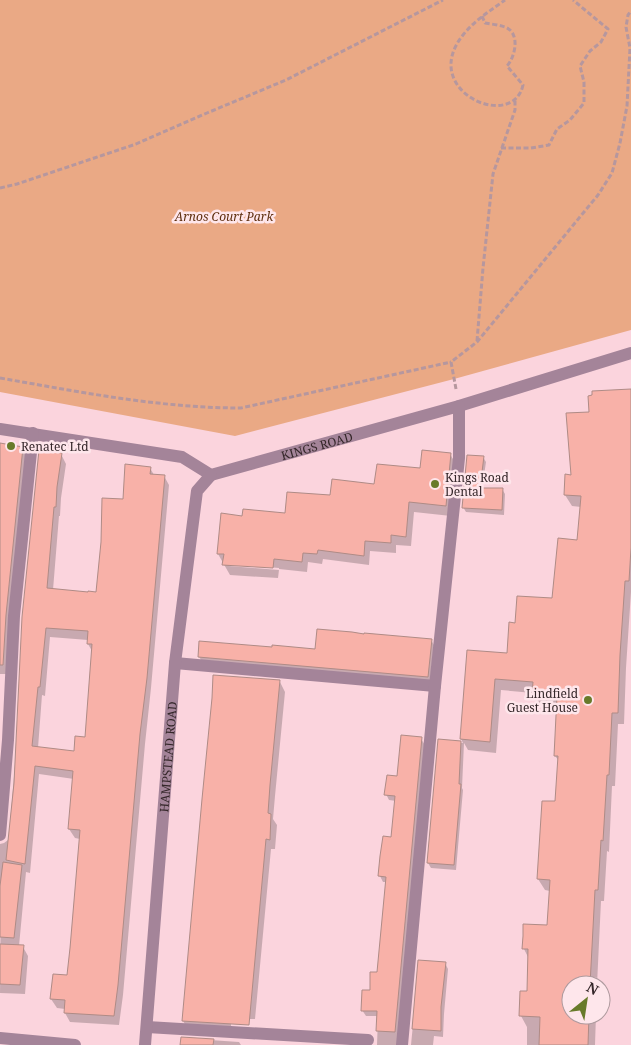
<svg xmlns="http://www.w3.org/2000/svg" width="631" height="1045" viewBox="0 0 631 1045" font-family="'Noto Serif',serif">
  <rect width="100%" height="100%" fill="#fbd4dd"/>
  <polygon fill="#eaa985" points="0,0 631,0 631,330 454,379 235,436 0,392"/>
  <g fill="#0003" fill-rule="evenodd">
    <polygon points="631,390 631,592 626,668 624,724 618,724 615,786 612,786 609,852 607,851 604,901 601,901 597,985 571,985 571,1015 596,1015 595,1045 527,1045 527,1027 521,1016 528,993 529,959 524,949 548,927 550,891 545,890 538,879 557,802 559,761 555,756 558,705 540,704 533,693 501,690 496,753 468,750 464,743 462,788 463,790 456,870 431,868 428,863 439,740 463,743 461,739 508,654 516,624 553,600 578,541 581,507 572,506 565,495 572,476 590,413"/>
    <polygon points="0,444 23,448 28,457 8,674 0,674"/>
    <path d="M61 454 66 464 61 498 60 516H59L53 590 97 593 124 500 150 468 154 475 164 476 169 485 151 688 145 744 123 995 119 1025 70 1022 65 1013V1009L57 1008 51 999 68 976 80 839 75 838 69 829 74 779 39 774 30 873 26 872 19 946 23 947 28 956 25 994 0 993 1 881H0V844L4 843 8 840 9 836 17 741ZM50 637 88 640V644L92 651 86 738 75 752 38 748 42 695 45 696Z"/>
    <polygon points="450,454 456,464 451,516 414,512 411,546 396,545 396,553 370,551 369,565 323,559 322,564 308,562 307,572 279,569 279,568 229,564 229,566 279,570 278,578 230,575 218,554 223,515 243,517 286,515 331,496 376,485 421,469"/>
    <polygon points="483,457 486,462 482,489 502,489 505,494 504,515 466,512 463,507"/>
    <polygon points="431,640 434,645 430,682 202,661 199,657 273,648 316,650"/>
    <polygon points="280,682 285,692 275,796 273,819 277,825 275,849 271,849 255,1019 231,1019 231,1033 189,1031 183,1021"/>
    <polygon points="421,739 425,745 397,1045 377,1045 378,1016 366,1016 362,1010 379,974 387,882 383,882 380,876 392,838 396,801 389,800 386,794 398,777"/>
    <polygon points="419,962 445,963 448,969 444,1014 443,1037 434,1036 433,1045 411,1045"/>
    <polygon points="181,1038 239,1042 241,1045 181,1045"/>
  </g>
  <g fill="#f8b1a8" stroke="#af8b86" fill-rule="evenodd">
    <polygon points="631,389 631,548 629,581 625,581 620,655 618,713 612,713 609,775 607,775 603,841 601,840 598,890 595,890 590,985 571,985 571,1015 589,1015 588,1045 539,1045 540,1017 519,1016 520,991 527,991 528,949 522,949 523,936 523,924 547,925 550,880 537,879 542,801 555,801 558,756 554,756 557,695 532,693 533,682 495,679 490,742 460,739 467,650 507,653 509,622 515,623 517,596 552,598 558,538 577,540 581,496 564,495 565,474 571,475 566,413 589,412 588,396 592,395 592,391"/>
    <polygon points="0,443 23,447 6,615 3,665 0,665"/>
    <path d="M39 450 62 453 57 487 56 507H54L47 588 88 592V591L96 592 101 542 102 498 123 499 125 464 151 467 150 474 165 475 147 678 140 734 118 985 114 1016 64 1013 65 1000 50 999 53 974 67 975 70 948 80 830 68 829 73 771 35 766 25 864 6 860 14 783 22 617ZM46 628 88 631 87 644H92L85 737 75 736 74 751 32 746 38 687H40Z"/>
    <polygon points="422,450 451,453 446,506 409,502 406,537 391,535 391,543 365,541 364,556 318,550 317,554 303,553 302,562 274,559 273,568 222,565 224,554 217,554 221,513 242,516 243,509 285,513 287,492 330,495 332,479 374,484 377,464 420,468"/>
    <polygon points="467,455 484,456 480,488 503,488 502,510 462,508"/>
    <polygon points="317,629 352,632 364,634 364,633 432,639 428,677 198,657 199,641 272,647 272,645 315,649"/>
    <polygon points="213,675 280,680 270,785 268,813 271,814 270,840 266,839 249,1025 182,1021 202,799 212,698"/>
    <polygon points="401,735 422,737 395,1032 376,1031 377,1011 361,1011 362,990 370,990 370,972 377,972 386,877 378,876 380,856 383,836 391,837 395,796 384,795 387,775 397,776"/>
    <polygon points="438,739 461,741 459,784 461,784 454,865 427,863"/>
    <polygon points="3,862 22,865 14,938 0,937 0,886"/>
    <polygon points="0,944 24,945 20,985 0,984"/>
    <polygon points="418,960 446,962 441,1007 441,1031 412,1029"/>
    <polygon points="181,1037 214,1039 213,1045 180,1045"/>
  </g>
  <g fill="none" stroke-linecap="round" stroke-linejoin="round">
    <g stroke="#b6979e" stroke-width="3" stroke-dasharray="5 2.5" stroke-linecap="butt">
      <path d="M482 16 485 23C491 24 499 25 505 27 521 33 515 57 507 66L523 85C513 132 418 91 463 35 475 20 490 11 505 0"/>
      <polyline points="501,148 531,148 549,145 557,129 570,120 584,103 584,82 580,66 590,51 601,42 608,29 573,0"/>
      <polyline points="0,188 17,184 136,144 207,113 286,80 443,0"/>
      <polyline points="477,341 483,268 493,174 515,110 515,99"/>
      <path d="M0 378C80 392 160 408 241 408L451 362"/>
      <polyline points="456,389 451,362 477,342 598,195 612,173 620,143 627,106 630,48 626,27 628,15 631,11"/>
    </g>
    <g stroke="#a48499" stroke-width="12">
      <path id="s1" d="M0 429 182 457 211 475 459 406 631 353"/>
      <polyline points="175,663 435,686"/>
      <polyline points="0,835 8,740 14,616 33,433"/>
      <polyline points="147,1027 368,1040"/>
      <polyline points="0,1038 75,1045"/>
      <path id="s2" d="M145 1045 175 663 197 491 211 475"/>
      <polyline points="402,1045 435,686 459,458 459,406"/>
    </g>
  </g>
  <g fill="#687a2a" stroke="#fee6eb" stroke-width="2">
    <circle cx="11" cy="446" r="5"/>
    <circle cx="435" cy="484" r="5"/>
    <circle cx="588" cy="700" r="5"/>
  </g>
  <g text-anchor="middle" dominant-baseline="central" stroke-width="5" stroke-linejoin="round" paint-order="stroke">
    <g font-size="12" font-style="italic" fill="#5e2e0e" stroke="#fee6eb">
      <text x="224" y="216">Arnos Court Park</text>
    </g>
    <g font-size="12" fill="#35272a" stroke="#fee6eb">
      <text stroke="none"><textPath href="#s1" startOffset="328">KINGS ROAD</textPath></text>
      <text stroke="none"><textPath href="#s2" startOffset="289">HAMPSTEAD ROAD</textPath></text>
    </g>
    <g font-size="12" fill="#35272a" stroke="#fee6eb" text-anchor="start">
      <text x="21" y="446">Renatec Ltd</text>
      <text x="445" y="477">Kings Road<tspan x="445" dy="14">Dental</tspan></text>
      <text x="578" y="693" text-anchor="end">Lindfield<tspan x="578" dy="14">Guest House</tspan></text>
    </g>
  </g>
  <g transform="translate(586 1000) rotate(30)"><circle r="24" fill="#fee6eb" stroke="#ae9a9e"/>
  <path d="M0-4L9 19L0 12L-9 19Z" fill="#687a2a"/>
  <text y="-8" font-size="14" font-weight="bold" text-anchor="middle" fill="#35272a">N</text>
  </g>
</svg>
